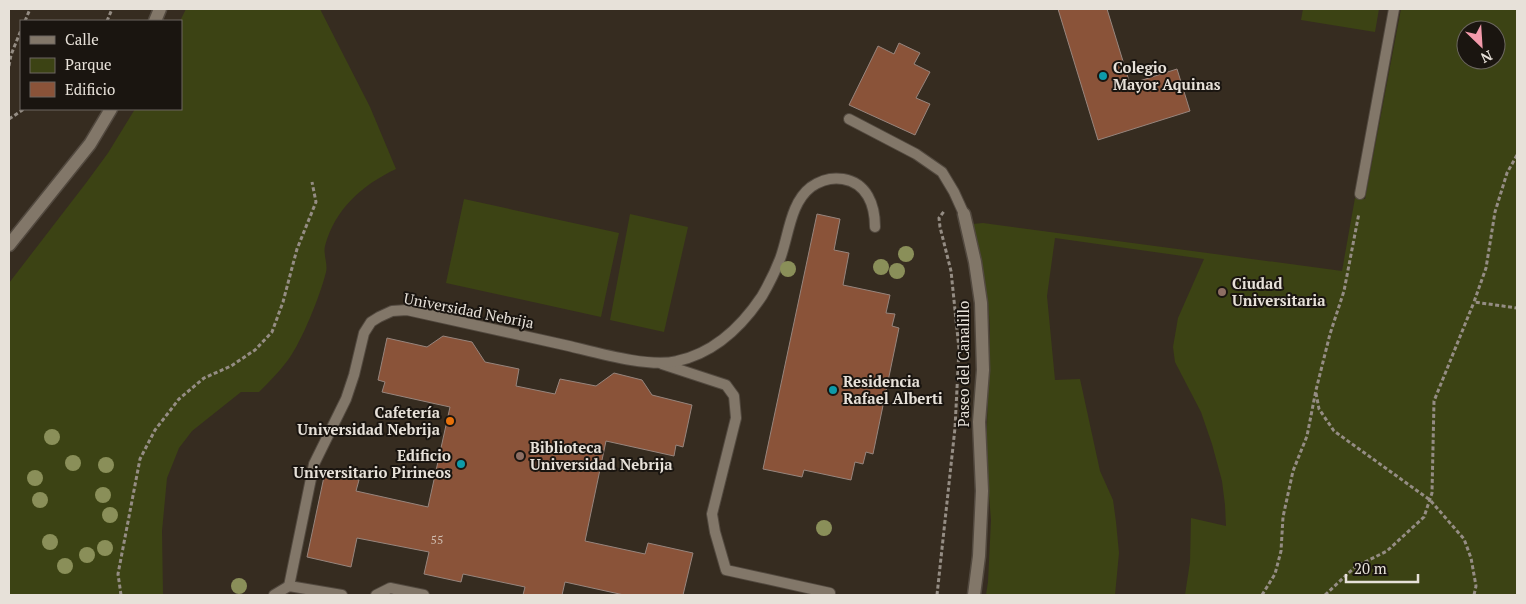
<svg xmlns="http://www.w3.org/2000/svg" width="1526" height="604" viewBox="0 0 1526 604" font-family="'PT Serif',serif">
  <rect width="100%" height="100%" fill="#362c20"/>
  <g fill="#3c4314" fill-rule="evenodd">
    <path d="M186 9H320L370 107 396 169C362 185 335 209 325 246 323 254 328 264 326 272 320 296 302 341 288 360 279 372 269 382 259 392H241L192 431 179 448 167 478 162 531 163 595H9V283L86 183 108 153 135 109H181L180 21Z"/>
    <polygon points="1303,9 1379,9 1375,32 1301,20"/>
    <path d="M1401 9H1517V595H1185L1190 562 1191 518 1226 526 1225 505 1222 481 1212 444 1201 412 1175 362 1173 347 1178 318 1204 259 1055 238 1047 296 1055 380 1080 379 1100 471 1113 500 1116 522 1119 553 1115 595H986L988 582 991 520 986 459 990 329 988 301 973 224 983 223 1342 271 1355 198 1365 199ZM1466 30H1496V60H1466Z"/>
    <polygon points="464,199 619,233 601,317 446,283"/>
    <polygon points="630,214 688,227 664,332 610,320"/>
  </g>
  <g fill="#8a5339" stroke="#97857d">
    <polygon points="1058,9 1107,9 1130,84 1177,69 1190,111 1098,140"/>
    <polygon points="899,43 920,53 914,64 930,72 916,98 930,104 915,135 849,105 878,46 894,54"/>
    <polygon points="817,214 840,219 834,250 849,253 843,285 890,295 886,313 895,314 892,326 899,328 873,454 866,452 863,464 855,462 851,480 804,470 802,477 763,469"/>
    <polygon points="443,336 472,342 485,362 519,369 516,386 555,394 560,379 596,386 614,373 642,380 652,395 692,405 683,447 676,445 674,456 606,441 585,541 645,554 648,543 693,553 683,595 624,595 565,582 562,595 523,595 525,587 463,574 461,582 424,574 429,552 357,538 351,567 307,557 325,472 359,480 356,491 428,507 450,407 382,392 385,382 378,380 387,338 427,347"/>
  </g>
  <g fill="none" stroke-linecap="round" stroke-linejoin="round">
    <defs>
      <g id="service">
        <polyline points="849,119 916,154 942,172 954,192 964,214"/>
        <polyline points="1360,194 1394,9"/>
        <polyline points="662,364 726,385 734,396 736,418 712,514 715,532 726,570 830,593"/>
        <path d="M289 586 314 464 346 399 354 375 364 333 371 322 379 317 392 311 407 310C461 322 515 334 569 346 598 353 650 368 677 361 714 353 742 326 762 296 769 284 775 272 780 259 789 235 790 203 811 187 821 180 831 177 843 179 867 183 875 205 875 227"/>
        <polyline points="274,595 289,586 342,595"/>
        <polyline points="376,595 390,588 424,595"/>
      </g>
      <polyline id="pedestrian" points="964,214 975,262 981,303 983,370 979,422 982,491 979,556 974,595"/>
      <g id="minor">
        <polyline points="155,21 160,9"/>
        <polyline points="9,245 90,144 111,109"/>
      </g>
    </defs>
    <use href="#service" stroke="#52493f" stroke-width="12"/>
    <use href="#pedestrian" stroke="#52493f" stroke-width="15"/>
    <use href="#minor" stroke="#52493f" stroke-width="15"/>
    <g stroke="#958d84" stroke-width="3" stroke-dasharray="4 2.5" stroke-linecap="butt">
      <polyline points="25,21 30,9"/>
      <polyline points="107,21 112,9"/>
      <polyline points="9,66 11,55 21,30"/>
      <polyline points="9,119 24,109"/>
      <polyline points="1517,155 1507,173 1495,212 1486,268 1474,302 1517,308"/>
      <polyline points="1316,393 1319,409 1334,431 1430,500 1464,539 1471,558 1476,586 1474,595"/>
      <polyline points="121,595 118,574 140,459 155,430 179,399 204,378 231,366 255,350 272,332 283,302 297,249 316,202 312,182"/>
      <polyline points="937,595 955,428 959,349 951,271 940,227 939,218 945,210"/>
      <polyline points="1262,595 1275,574 1281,551 1283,517 1293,471 1307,436 1316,390 1330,334 1344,291 1359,213"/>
      <polyline points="1325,595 1355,567 1387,551 1424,517 1432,493 1434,401 1474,302"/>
    </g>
    <use href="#service" stroke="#827769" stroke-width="10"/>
    <use href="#pedestrian" stroke="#827769" stroke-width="12"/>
    <use href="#minor" stroke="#827769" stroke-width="12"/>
  </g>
  <g fill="#8a8f59">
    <circle cx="906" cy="254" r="8"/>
    <circle cx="881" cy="267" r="8"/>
    <circle cx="788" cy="269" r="8"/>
    <circle cx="897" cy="271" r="8"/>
    <circle cx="52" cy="437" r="8"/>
    <circle cx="73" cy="463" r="8"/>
    <circle cx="106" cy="465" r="8"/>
    <circle cx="35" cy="478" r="8"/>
    <circle cx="103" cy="495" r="8"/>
    <circle cx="40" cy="500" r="8"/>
    <circle cx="110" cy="515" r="8"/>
    <circle cx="824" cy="528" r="8"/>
    <circle cx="50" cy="542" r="8"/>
    <circle cx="105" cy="548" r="8"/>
    <circle cx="87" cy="555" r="8"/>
    <circle cx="65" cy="566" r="8"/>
    <circle cx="239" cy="586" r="8"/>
  </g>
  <g fill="#0f9aa8" stroke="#1a1510" stroke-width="2">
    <circle cx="1103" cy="76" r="5"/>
    <circle cx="833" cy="390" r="5"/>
    <circle cx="461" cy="464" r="5"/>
  </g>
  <g fill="#8d6e63" stroke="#1a1510" stroke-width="2">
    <circle cx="1222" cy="292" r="5"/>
    <circle cx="520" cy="456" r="5"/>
  </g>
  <circle fill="#e8710a" stroke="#1a1510" stroke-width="2" cx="450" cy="421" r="5"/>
  <g text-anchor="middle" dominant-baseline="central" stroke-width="4" stroke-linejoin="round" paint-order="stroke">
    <g font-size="12" fill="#d0beb1">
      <text x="437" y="539">55</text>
    </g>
    <g font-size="15" font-weight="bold" fill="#e7e1d9" stroke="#1a1510" text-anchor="start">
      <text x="1113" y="67">Colegio<tspan x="1113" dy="17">Mayor Aquinas</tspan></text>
      <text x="1232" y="283">Ciudad<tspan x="1232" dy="17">Universitaria</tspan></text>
      <text x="843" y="381">Residencia<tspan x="843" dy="17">Rafael Alberti</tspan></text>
      <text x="440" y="412" text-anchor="end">Cafetería<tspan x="440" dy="17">Universidad Nebrija</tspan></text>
      <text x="530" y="447">Biblioteca<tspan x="530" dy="17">Universidad Nebrija</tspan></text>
      <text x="451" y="455" text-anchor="end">Edificio<tspan x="451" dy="17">Universitario Pirineos</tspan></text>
    </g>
    <g font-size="15" fill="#e7e1d9" stroke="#1a1510">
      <text transform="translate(469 310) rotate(11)">Universidad Nebrija</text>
      <text transform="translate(963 364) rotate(-90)">Paseo del Canalillo</text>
    </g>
  </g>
  <rect width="1526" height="604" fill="none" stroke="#e7e1d9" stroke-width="20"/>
  <rect x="20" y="20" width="162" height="90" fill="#1a1510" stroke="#6c6760"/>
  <rect x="30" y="36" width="25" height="8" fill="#827769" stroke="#6c6760"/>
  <text x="65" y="45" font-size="15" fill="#e7e1d9">Calle</text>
  <rect x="30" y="58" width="25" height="15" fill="#3c4314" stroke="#6c6760"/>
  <text x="65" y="70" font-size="15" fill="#e7e1d9">Parque</text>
  <rect x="30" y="82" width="25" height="15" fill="#8a5339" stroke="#6c6760"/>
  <text x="65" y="95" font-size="15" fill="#e7e1d9">Edificio</text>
  <g transform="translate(1481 45) rotate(155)"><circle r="24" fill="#1a1510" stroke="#6c6760"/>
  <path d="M0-4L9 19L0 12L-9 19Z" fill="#f39aab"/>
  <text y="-8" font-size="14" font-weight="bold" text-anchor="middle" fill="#e7e1d9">N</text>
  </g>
  <path d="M1346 574v8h72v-8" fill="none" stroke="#e7e1d9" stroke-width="2.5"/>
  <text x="1354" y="574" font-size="15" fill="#e7e1d9" stroke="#1a1510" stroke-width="4" paint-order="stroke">20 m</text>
</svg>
